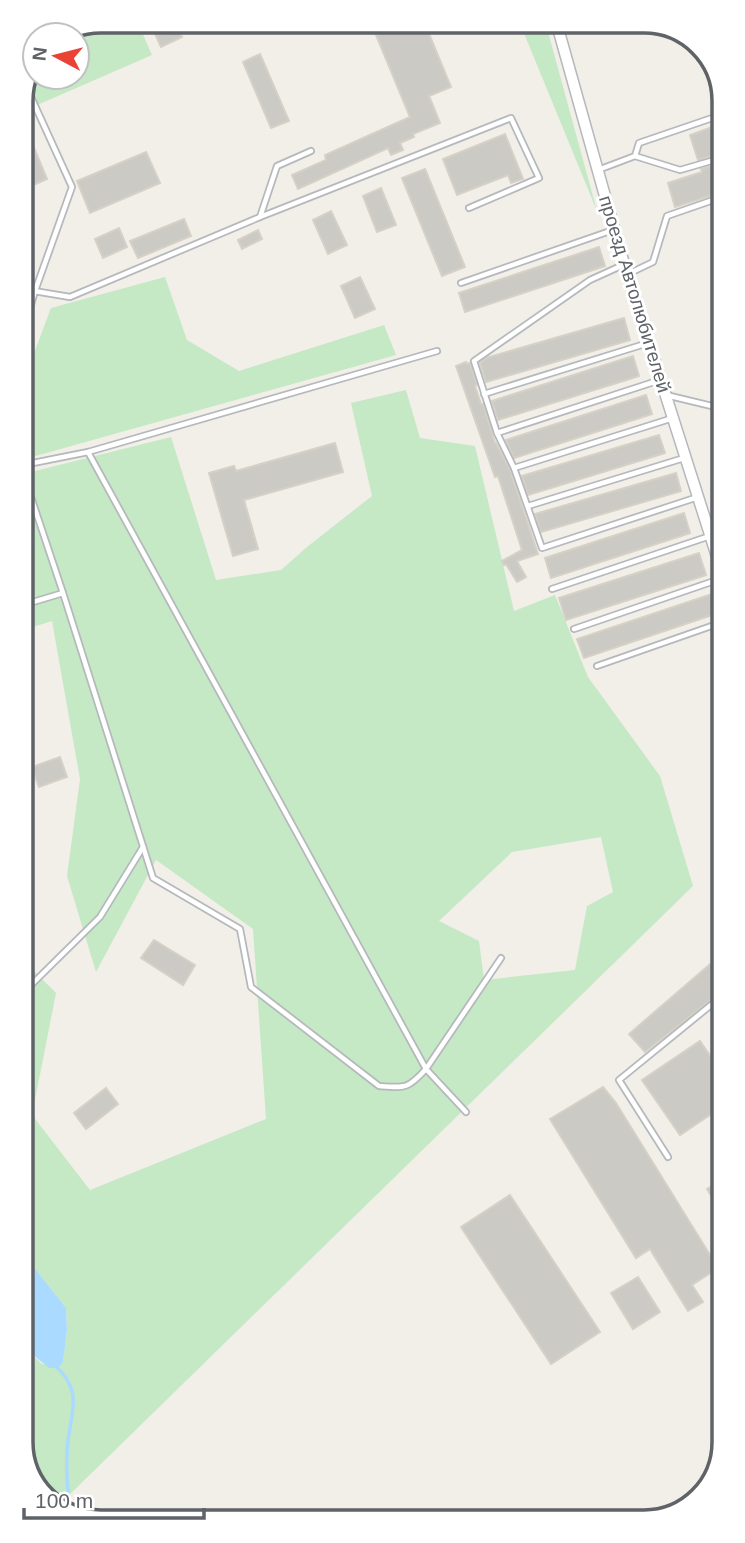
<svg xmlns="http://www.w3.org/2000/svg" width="745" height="1543" viewBox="0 0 745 1543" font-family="Arial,sans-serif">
  <rect width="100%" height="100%" fill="#f1efe8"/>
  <g fill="#c5e8c5" fill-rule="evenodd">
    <polygon points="101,21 137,21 152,55 28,109 22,95 35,66 35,77 77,77 77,35 67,35"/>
    <polygon points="519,21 545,21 597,211"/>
    <polygon points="165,277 187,340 239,371 384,325 396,355 32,457 23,426 22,385 51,308"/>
    <path d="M406 390 420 438 475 446 514 611 555 595 588 677 660 776 693 886 66 1498 81 1513 82 1517 53 1506 27 1472 26 1349 42 1364 63 1362 67 1330 66 1308 26 1257 25 962 56 993 32 1115 90 1190 266 1119 253 929 156 860 96 972 67 876 80 779 52 621 23 630V442L31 472 171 437 216 580 281 570 307 547 372 496 351 403ZM601 837 613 892 587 906 575 970 484 980 479 941 439 921 512 852Z"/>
  </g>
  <polygon fill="#aadaff" points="26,1257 66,1308 67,1330 63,1362 58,1368 49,1368 26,1349"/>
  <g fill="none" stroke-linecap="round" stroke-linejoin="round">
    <path stroke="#aadaff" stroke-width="3.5" d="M54 1365C87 1392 68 1418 67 1452 66 1472 67 1494 72 1513"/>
  </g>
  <g fill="#cccac5" stroke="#d6d1c6" stroke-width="2">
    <polygon points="149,21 174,21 182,37 161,47"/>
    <polygon points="396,21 398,21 403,33 425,24 451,87 429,96 440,123 413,134 414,137 400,143 403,150 391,155 388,148 298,189 292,175 326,160 325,155 410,117 374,30"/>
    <polygon points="260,54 289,121 271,128 243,62"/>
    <polygon points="718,125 718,154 698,160 690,135"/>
    <polygon points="505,134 523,179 511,183 508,175 457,195 443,159"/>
    <polygon points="32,143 47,179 22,190 21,148"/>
    <polygon points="146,152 160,183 90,213 77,181"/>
    <polygon points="718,164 719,193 675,207 668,183 702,172 701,169"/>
    <polygon points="425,169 465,267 442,276 402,178"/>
    <polygon points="381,188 396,225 377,232 363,196"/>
    <polygon points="331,211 347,245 328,254 313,220"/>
    <polygon points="184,219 191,236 138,258 130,241"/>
    <polygon points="119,228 127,247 103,258 95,239"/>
    <polygon points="258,230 262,239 242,249 238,240"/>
    <polygon points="599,247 605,266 465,312 459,293"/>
    <polygon points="360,277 375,309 355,318 341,286"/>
    <polygon points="624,318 630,340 486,382 480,363 486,358"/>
    <polygon points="633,356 639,376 498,420 492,401"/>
    <polygon points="466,362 467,364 470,363 477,385 475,386 481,404 483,404 495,443 496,443 510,470 538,554 517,561 526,577 517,582 506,564 504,565 502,561 522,550 498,476 495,477 456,366"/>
    <polygon points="646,395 652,414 514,458 506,440"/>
    <polygon points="659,435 665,453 528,495 522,476"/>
    <polygon points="335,443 343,472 244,500 258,549 233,556 209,473 234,466 236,471"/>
    <polygon points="676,473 681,491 541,532 535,514"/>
    <polygon points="684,513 690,533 551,578 545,558"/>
    <polygon points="699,553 706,575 566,620 559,598"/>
    <polygon points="712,594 718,613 584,658 577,639"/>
    <polygon points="60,757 67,777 39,787 32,767"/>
    <polygon points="154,940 195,965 183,985 141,958"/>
    <polygon points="722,954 722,991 645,1052 629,1034"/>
    <polygon points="700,1041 711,1057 722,1049 723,1106 680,1135 642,1080"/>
    <polygon points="603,1087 616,1103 718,1268 692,1285 703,1302 688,1311 650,1249 636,1258 550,1119"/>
    <polygon points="106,1088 118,1104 86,1129 74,1113"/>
    <polygon points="723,1179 723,1215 707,1189"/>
    <polygon points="510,1195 600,1332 551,1364 461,1227"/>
    <polygon points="638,1277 660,1312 633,1329 611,1293"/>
  </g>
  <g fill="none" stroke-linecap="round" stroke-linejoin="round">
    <defs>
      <g id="lane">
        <polyline points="635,156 639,143 718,116"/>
        <polyline points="598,170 635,156 680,170 718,159"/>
        <polyline points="260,217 511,118 539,178 469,208"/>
        <polyline points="623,265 590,280 474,361 497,433 514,468 542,548 698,497"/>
        <polyline points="628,274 653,262 667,216 719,198"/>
        <polyline points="461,283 613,230"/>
        <polyline points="22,289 70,297 260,217 277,166 311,151"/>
        <polyline points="22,336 35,291 72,187 26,86"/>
        <polyline points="484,394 648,343"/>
        <polyline points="666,395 720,408"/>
        <polyline points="497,433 660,380"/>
        <polyline points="88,452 426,1069 466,1112"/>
        <polyline points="23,465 88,452 437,351"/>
        <polyline points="514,468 673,418"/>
        <path d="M23 473 63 593 153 878 240 929 251 987 379 1086C405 1088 408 1089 426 1069L501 958"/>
        <polyline points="528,506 684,458"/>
        <polyline points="552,589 710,536"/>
        <polyline points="23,605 63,593"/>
        <polyline points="574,629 720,579"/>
        <polyline points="597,666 720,623"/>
        <polyline points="25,991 100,917 143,847"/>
        <polyline points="668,1157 619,1080 722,996"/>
      </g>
      <polyline id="street" points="556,21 624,264 720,566"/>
    </defs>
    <use href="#lane" stroke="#b5b8bc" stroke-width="8"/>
    <use href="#street" stroke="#b5b8bc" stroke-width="13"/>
    <use href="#lane" stroke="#fff" stroke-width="4.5"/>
    <use href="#street" stroke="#fff" stroke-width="10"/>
  </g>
  <g text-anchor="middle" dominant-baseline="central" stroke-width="6" stroke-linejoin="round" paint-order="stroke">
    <g font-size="19" fill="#5f6368" stroke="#fff">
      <text transform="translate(635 294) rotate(73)">проезд Автолюбителей</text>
    </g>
  </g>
  <path d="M0 0H745V1543H0ZM101 33H644A68 68 0 0 1 712 101V1442A68 68 0 0 1 644 1510H101A68 68 0 0 1 33 1442V101A68 68 0 0 1 101 33Z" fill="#fff" fill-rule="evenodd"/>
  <path fill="none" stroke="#5f6368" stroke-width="3.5" d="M101 33H644A68 68 0 0 1 712 101V1442A68 68 0 0 1 644 1510H101A68 68 0 0 1 33 1442V101A68 68 0 0 1 101 33Z"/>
  <g transform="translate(56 56) rotate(277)"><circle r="33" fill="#ffffff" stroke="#bfc1c3" stroke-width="2"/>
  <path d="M0-5L12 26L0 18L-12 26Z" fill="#ea4335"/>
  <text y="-10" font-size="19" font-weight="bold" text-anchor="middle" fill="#5f6368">N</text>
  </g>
  <path d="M24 1508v10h180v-10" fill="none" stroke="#5f6368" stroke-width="3.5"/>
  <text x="35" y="1508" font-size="21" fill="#5f6368" stroke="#ffffff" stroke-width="5" paint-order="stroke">100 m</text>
</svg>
